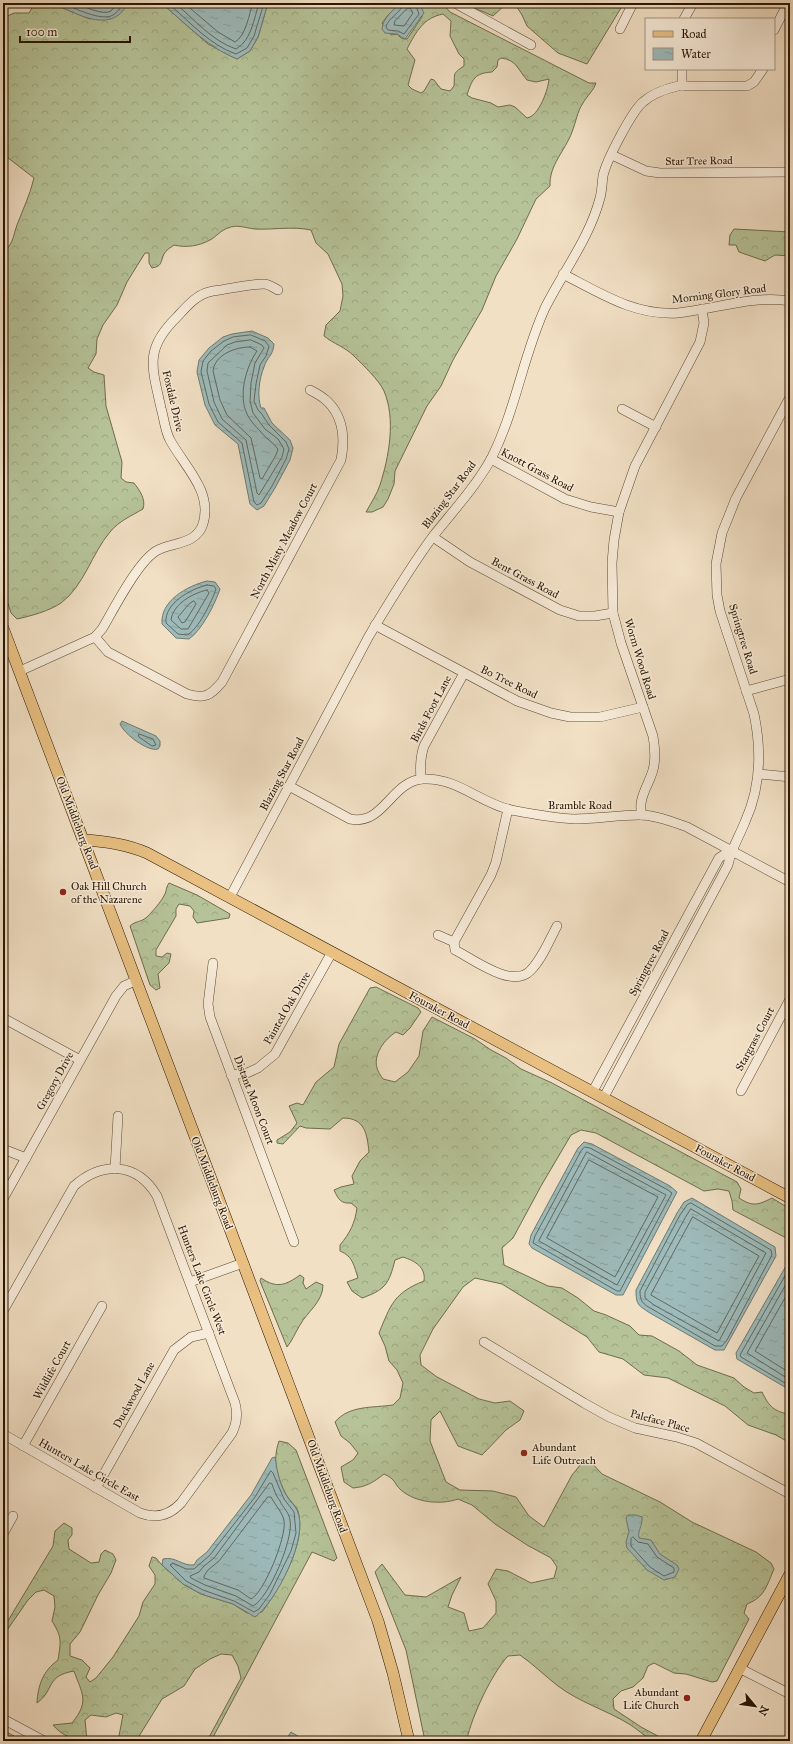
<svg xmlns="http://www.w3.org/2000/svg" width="793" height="1744" viewBox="0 0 793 1744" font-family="'IM FELL Great Primer',serif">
  <defs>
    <pattern id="forest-crowns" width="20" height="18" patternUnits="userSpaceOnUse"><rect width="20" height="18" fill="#b6c398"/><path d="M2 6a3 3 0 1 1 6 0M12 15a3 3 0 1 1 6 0" fill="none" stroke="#9ca781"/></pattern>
    <pattern id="water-ripples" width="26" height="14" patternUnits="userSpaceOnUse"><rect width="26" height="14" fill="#9dbbbb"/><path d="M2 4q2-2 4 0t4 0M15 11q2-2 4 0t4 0" fill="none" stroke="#87a09f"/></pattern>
  </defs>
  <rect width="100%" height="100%" fill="#f2e0c5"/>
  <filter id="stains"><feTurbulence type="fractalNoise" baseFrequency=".005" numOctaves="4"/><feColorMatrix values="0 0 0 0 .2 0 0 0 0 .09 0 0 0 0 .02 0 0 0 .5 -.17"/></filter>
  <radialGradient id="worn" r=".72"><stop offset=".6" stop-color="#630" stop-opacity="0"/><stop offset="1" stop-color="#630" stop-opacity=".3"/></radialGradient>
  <g fill="url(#forest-crowns)" stroke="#6f6c4c" fill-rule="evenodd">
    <path d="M35 3H51L90 19 126 7 128 3H166V7L208 44 237 59 250 51 258 37 268 3H401L388 15 382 23 391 35 397 34 401 38 407 39 422 17 421 7 417 3 443 4 450 12 589 83H596C594 90 587 96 583 103 577 112 576 122 572 132 565 151 549 165 550 186L536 199 517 239 496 276 482 310 453 360 441 386 427 406 395 471 394 484 388 499 383 507 372 512H366C371 503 377 494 380 485 389 457 396 419 384 391 379 380 363 365 354 356 345 347 334 344 324 336L326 325 340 311 343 296 342 284 328 254 316 243 311 230C292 226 274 230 255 229 245 228 237 224 228 228 221 230 216 237 210 240 199 246 186 248 174 245 170 248 166 250 164 254 160 262 163 266 152 268L149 263V253H145L127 282 117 305 103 325 97 339 96 354 88 368 94 372 104 375 106 406 122 462 121 478 126 482 134 483C140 491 146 499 143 509 131 516 119 521 110 532 92 553 84 586 61 603 49 611 31 616 17 619L11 613 3 588V250H6C14 241 13 236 17 225 23 209 30 195 34 178L3 154V18L14 13H29ZM443 14 451 21 450 36 459 54 464 59V66C452 74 455 73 454 86L450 91 441 89 434 80 431 79 424 91 421 93 412 89 408 85 415 60 407 49C416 32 423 18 443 14ZM501 58C517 60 518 70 527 80L536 82 549 79C548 90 539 116 527 118L515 107 510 105 498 107 491 103 472 98 467 95C472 79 475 73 492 72L497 67 498 60Z"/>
    <polygon points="463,3 624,3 587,64 558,53 527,26 522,15 515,4 506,4 493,16"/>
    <polygon points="734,229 790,232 790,256 775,255 765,261 739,252 736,245 729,245 730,235"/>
    <path d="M169 883 197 895 230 914 229 918 197 923 193 917 194 911 190 906 179 904 176 909V916L156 950V956L162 957 167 953 171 954 169 963 158 974 160 988 156 990 150 985 130 926C135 921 142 922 147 917 153 911 161 902 165 894 167 889 166 887 169 883Z"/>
    <path d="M376 987 418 1008 421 1012 410 1028 403 1035 396 1032C385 1039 373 1054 377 1068 378 1072 381 1076 383 1079L395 1082 408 1072 419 1056 423 1031 432 1017 475 1039 491 1050 506 1058 521 1069 552 1083 737 1182 741 1189 739 1198C753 1207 758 1205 772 1198L790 1209V1240L733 1210 732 1201 729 1191 718 1189 704 1191 596 1133 581 1130 571 1135 541 1186 513 1238 502 1248 504 1265 548 1286 562 1288 578 1298 594 1311 606 1315 630 1326 639 1335 652 1336 679 1351 697 1365 734 1378 744 1387 754 1393 762 1392C770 1408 773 1410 790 1415V1443L776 1435 748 1425 725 1406 668 1378 644 1375 623 1359 599 1352 587 1337 502 1284 475 1278 463 1287 433 1329 420 1355 421 1365 437 1377 479 1399 495 1403 510 1401 524 1411 520 1420 506 1430 482 1455 458 1446 440 1411 431 1420 430 1441 446 1482 460 1490 493 1491 516 1497 529 1516 544 1527 572 1475 581 1464 590 1461 602 1474 660 1502 692 1522 756 1552 771 1563 774 1569C767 1585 765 1597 747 1604L744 1613 749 1619 717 1681 712 1682 686 1674 674 1673 654 1663 648 1666 643 1678 633 1687 621 1691 613 1699 614 1709 641 1727 667 1741C646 1741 645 1734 629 1724 606 1710 579 1702 558 1686 545 1676 533 1664 520 1655L508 1656C492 1673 472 1716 467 1739L470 1741H425L406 1650 375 1572 382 1564 405 1595 426 1597 461 1577 452 1595 448 1607 464 1613 469 1631 483 1628 496 1613V1601L488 1584 496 1569 508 1571 531 1583 554 1578 557 1567 551 1558 527 1545 495 1524 472 1505 458 1499C441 1505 416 1503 401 1490 393 1483 397 1480 384 1474 374 1482 366 1487 353 1488L344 1482 341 1467 353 1460 358 1453 350 1443 341 1436 335 1422C349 1405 373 1408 393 1405L400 1398 403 1383 397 1370 389 1361 385 1346 379 1333C391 1304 394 1293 424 1281 426 1267 415 1261 403 1257L395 1260C389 1284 385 1290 362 1298L352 1291 347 1282 358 1278C354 1266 353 1256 340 1251V1245C350 1233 355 1223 357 1208L351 1203C341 1204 338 1199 334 1190L341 1187 354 1184 352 1176 360 1161 369 1152C367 1134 365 1118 343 1118L330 1129 306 1128 300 1126 283 1144 277 1143V1140L290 1132 297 1123 289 1106 297 1103 303 1105 316 1082 334 1067 339 1044 370 988Z"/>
    <path d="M300 1275 304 1278 303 1283 306 1289 316 1282 323 1285C323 1302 307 1312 300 1325 295 1333 292 1341 287 1347L260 1281 261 1278C277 1289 286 1285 300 1275Z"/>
    <path d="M279 1441 288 1443 296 1450 337 1558 334 1561 312 1552 211 1741H207L241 1678 238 1666 232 1655 221 1654 210 1659 195 1669 184 1686 162 1699 136 1741H118L123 1715 116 1713 106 1717 91 1715 85 1720 87 1741C75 1741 61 1735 53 1725L72 1723C90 1701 82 1694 74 1671 45 1676 55 1690 37 1703 38 1685 43 1671 58 1660 61 1641 62 1637 52 1621L55 1607 54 1596 44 1590 36 1592 28 1600 3 1636V1629L53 1546 55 1531 64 1523 72 1528V1535L68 1540 69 1549 91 1563 99 1562 101 1554 105 1550 113 1554 116 1560 111 1573 98 1595 80 1632 70 1644V1656L82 1660 90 1668 86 1677 90 1682 96 1678 113 1657 139 1616 143 1602 155 1584V1575L149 1566 152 1557 156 1558 161 1564 183 1584 201 1594 233 1604 247 1613 262 1612C280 1587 307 1543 298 1511 296 1506 290 1501 287 1496 277 1478 272 1461 279 1441Z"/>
    <polygon points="3,1730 23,1741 3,1741"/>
  </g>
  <g fill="url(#water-ripples)" stroke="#6e7970">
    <path d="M51 3H128C111 36 77 13 51 3Z"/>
    <path d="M166 3H268L258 37 250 51 237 59C209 48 188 26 166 7Z"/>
    <path d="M401 3H417L421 7 424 13 405 39 397 34 385 33 382 29C383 18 393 10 401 3Z"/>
    <path d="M252 331 268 338 274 344C273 356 267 357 264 367 259 379 257 396 261 408H264L272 423 290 440 293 448 290 460 275 488 264 506 257 510 250 504 238 444 215 425 205 405 197 372 199 360 209 348 223 337 232 334Z"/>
    <path d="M207 581 215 582 220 589C215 604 202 630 189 639L176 638 162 624C160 601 187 586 207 581Z"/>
    <path d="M122 721 156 736 160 741V746L158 749C148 752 124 734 120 724Z"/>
    <polygon points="584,1142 592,1144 670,1186 677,1192 623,1295 616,1295 532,1248 529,1244 531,1235 578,1148"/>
    <path d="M692 1198 775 1247 776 1256 724 1350H715L650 1313C638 1305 636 1305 636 1290L677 1213 684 1202Z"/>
    <polygon points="790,1259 790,1390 737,1359 736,1353"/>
    <path d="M275 1457C277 1471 280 1486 288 1498 291 1502 295 1506 297 1510 310 1536 276 1602 255 1617L233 1604 201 1594 183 1584 162 1565 163 1559C176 1556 181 1566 194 1565L197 1560 207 1552 251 1495 272 1458Z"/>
    <path d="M628 1515H636L642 1517C643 1525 637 1532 639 1538L651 1540 660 1554 677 1565 679 1569 675 1577 664 1580 647 1570 627 1548 626 1542 629 1532 626 1518Z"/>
    <polygon points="291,1732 306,1741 285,1741"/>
  </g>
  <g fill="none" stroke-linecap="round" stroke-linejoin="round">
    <g stroke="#62685e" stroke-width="1">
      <path d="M62 3C74 8 102 22 113 15 117 13 121 7 123 3"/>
      <path d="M75 3C83 6 103 16 111 11 113 9 115 5 117 3"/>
      <path d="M170 3V5C191 23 210 45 236 54L247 48 254 36 264 3"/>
      <path d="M175 3C194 19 212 41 236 49 251 41 254 19 259 3"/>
      <path d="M184 3 218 32 235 42C246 36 249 14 253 3"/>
      <path d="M403 3C402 13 388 17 386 27L388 30 398 31 404 34 419 14 415 3"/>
      <polygon points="408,8 410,8 413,13 404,26 394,25 395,21"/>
      <polygon points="251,335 265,341 269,346 266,356 260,365 256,384 254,401 258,410 261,413 269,425 286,442 289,449 286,459 272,486 261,503 257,505 254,502 242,443 218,422 209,404 201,372 203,361 211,351 224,341 233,337"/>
      <polygon points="251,340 262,345 264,348 255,363 251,383 250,401 253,413 265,429 278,439 284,449 282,457 259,495 257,493 246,440 222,419 214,402 207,371 208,363 227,345 235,342"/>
      <path d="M250 347 257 351C246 367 238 395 247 414 249 419 256 427 260 431 265 438 273 442 278 449L276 455 262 479 260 478 251 438 227 415 220 400 213 371C215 354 236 347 250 347Z"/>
      <path d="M207 585 214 586 216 589C212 601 198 630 187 635L178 634 166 623C164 603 191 589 207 585Z"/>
      <path d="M207 590 209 593 188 629H181L171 620C173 604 193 593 207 590Z"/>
      <polygon points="194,601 196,604 185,622 182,623 178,617 189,604"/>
      <polygon points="139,734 153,739 156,745 152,746 139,737"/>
      <polygon points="585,1147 590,1148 668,1190 672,1193 620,1291 617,1291 533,1243 535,1236 581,1151"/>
      <polygon points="587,1152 666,1195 617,1285 539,1241"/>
      <polygon points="589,1160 658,1197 615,1277 547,1238"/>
      <path d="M691 1203 771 1250 772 1255 727 1340 722 1346H715L652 1309C643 1304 640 1302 640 1291L680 1215 687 1205Z"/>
      <polygon points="691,1209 766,1253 719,1341 654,1305 645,1298 645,1292 685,1218"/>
      <polygon points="693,1217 759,1256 717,1333 651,1295"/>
      <polyline points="790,1267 740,1355 741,1357 790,1386"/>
      <polyline points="790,1277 747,1353 790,1380"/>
      <polyline points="790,1289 755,1351 790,1373"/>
      <polygon points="271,1471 273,1473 284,1499 294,1512 296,1533 291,1551 270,1594 259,1609 254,1612 234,1601 203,1590 186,1581 170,1565 173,1563 186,1569 194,1569 210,1555 255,1497"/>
      <path d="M270 1483 272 1484C274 1490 276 1496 280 1501 283 1508 289 1512 290 1520 294 1538 269 1598 253 1606L236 1596 205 1585 191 1578 190 1576 199 1572 204 1566 214 1558Z"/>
      <path d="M268 1497H271C275 1505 283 1513 284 1521 287 1536 264 1593 251 1599L238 1590 204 1578V1576L208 1570 219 1561Z"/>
      <polygon points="633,1537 638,1542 648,1544 657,1557 674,1568 674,1572 664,1576 650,1567 631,1546 631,1539"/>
    </g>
    <defs>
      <g id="minor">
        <polyline points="455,3 531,45"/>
        <polyline points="684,19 693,3"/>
        <polyline points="620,29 633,3"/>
        <polyline points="774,30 788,3"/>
        <polyline points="682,86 682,69"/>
        <polyline points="612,155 646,171 660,173 790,172"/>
        <path d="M563 274C600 293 635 316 678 313 716 309 752 295 790 301"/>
        <polyline points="622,409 656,427"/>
        <polyline points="491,459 565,499 591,507 619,512"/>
        <polyline points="433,537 470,562 560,610 579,616 595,616 613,613"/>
        <polyline points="375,625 517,701 551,713 570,717 600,717 643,707"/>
        <path d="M95 637 108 652 187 694C205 699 210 696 222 682L341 460C345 439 344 418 328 402 323 397 316 393 310 390"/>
        <path d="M20 671 95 637 102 629C114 609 139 559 158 550 173 542 196 545 203 524 213 491 184 466 170 440 165 431 164 418 161 408 152 367 144 349 177 317 187 306 198 293 213 291 230 289 248 284 264 284 269 284 274 288 278 290"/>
        <polyline points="746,691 790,679"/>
        <polyline points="759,774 790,777"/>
        <path d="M421 779C420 768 420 757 424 746L464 673"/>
        <path d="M289 786 350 819C384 826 391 781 423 779 456 777 480 803 511 810 532 814 552 818 574 819 596 819 618 815 640 815 656 815 673 822 687 827L790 882"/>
        <path d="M642 815C637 799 649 785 653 770 656 759 655 748 653 736L621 643 613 613 612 563 614 540 619 512 635 466 700 342 704 323 702 309"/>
        <path d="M230 897 369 636C390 601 410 567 434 535 454 510 477 485 492 457 516 409 523 356 545 308 563 272 590 237 600 198 602 191 602 183 603 176 606 161 632 111 643 102 653 93 665 89 678 86H747L754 82 763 69"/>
        <polyline points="438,935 454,942"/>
        <polyline points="454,942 491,875 496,862 508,809"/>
        <path d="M454 942 455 950C473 959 512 989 530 971 542 959 549 941 557 926"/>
        <polyline points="213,963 208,1004 210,1017 294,1242"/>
        <polyline points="3,1018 80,1060"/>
        <polyline points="231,1075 247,1073 258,1068 275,1054 332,952"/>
        <polyline points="593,1091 719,858 731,850"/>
        <polyline points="741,1091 790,999"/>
        <path d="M604 1097 728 865C731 849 739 837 745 822 761 787 762 752 754 714L720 611 717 595 716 564 722 533 736 498 790 397"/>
        <polyline points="3,1149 26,1158"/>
        <polyline points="115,1169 118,1116"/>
        <polyline points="3,1199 116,996 124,986 135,981"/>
        <polyline points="190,1282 243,1263"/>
        <path d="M3 1311 74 1186C102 1161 137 1162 157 1196L235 1403C238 1414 237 1423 232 1433L181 1503C170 1515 156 1519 140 1513L3 1434"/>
        <polyline points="484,1342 584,1403 609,1417 635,1428 677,1437 696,1443 790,1494"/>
        <polyline points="23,1446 102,1306"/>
        <polyline points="96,1488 174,1350 191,1337 209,1333"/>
        <polyline points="3,1534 13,1516"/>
        <polyline points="739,1668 790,1694"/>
        <polyline points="3,1719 44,1741"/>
      </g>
      <g id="major">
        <polyline points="3,628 378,1621 393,1673 409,1741"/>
        <path d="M83 840C105 841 126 844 147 853L790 1198"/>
        <polyline points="701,1741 790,1574"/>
      </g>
    </defs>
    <use href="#minor" stroke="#5a4831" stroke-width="10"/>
    <use href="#major" stroke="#281500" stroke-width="12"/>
    <use href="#minor" stroke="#f7ebd9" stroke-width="9"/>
    <use href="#major" stroke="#e9c082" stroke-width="11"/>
  </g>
  <g fill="#8f2418" stroke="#f7ebd9" stroke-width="1.5">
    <circle cx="63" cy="892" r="4"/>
    <circle cx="524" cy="1453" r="4"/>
    <circle cx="687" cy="1698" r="4"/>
  </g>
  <g text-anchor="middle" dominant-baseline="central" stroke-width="3" stroke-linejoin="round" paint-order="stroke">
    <g font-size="11" fill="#281500" stroke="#f7ebd9">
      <text transform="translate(699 161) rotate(-1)">Star Tree Road</text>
      <text transform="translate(719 294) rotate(-7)">Morning Glory Road</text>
      <text transform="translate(173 401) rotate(77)">Foxdale Drive</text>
      <text transform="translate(537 470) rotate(28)">Knott Grass Road</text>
      <text transform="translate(449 495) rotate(-53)">Blazing Star Road</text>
      <text transform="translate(284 541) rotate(-62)">North Misty Meadow Court</text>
      <text transform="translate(525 578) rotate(28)">Bent Grass Road</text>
      <text transform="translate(743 639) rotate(73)">Springtree Road</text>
      <text transform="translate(640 659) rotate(73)">Worm Wood Road</text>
      <text transform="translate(509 682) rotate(26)">Bo Tree Road</text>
      <text transform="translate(431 709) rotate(-62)">Birds Foot Lane</text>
      <text transform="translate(282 774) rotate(-62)">Blazing Star Road</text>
      <text x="580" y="805">Bramble Road</text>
      <text transform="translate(77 823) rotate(69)">Old Middleburg Road</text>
      <text transform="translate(649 963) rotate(-62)">Springtree Road</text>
      <text transform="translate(287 1008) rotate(-60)">Painted Oak Drive</text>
      <text transform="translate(439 1010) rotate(28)">Fouraker Road</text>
      <text transform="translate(755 1039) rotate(-62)">Stargrass Court</text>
      <text transform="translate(55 1081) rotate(-61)">Gregory Drive</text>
      <text transform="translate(254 1100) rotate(69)">Distant Moon Court</text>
      <text transform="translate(725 1163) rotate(28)">Fouraker Road</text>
      <text transform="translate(212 1183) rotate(69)">Old Middleburg Road</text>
      <text transform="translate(202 1280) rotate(69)">Hunters Lake Circle West</text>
      <text transform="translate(52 1370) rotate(-61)">Wildlife Court</text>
      <text transform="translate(134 1395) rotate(-61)">Duckwood Lane</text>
      <text transform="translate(660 1421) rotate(15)">Paleface Place</text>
      <text transform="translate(89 1470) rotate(30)">Hunters Lake Circle East</text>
      <text transform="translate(327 1486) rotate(70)">Old Middleburg Road</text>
    </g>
    <g font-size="11" fill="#281500" stroke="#f7ebd9" text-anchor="start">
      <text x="71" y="886">Oak Hill Church<tspan x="71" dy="13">of the Nazarene</tspan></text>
      <text x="532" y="1447">Abundant<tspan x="532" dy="13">Life Outreach</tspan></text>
      <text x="679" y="1692" text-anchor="end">Abundant<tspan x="679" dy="13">Life Church</tspan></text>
    </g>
  </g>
  <rect width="793" height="1744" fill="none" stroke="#f2e0c5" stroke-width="16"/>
  <rect x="4" y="4" width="785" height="1736" fill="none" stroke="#281500" stroke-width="2"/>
  <rect x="8" y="8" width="777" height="1728" fill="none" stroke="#281500"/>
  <rect x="645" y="18" width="130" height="52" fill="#f7ebd9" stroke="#a49582"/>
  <rect x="653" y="31" width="20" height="6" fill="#e9c082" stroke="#a49582"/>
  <text x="681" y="38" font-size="12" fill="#281500">Road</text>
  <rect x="653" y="48" width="20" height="12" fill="url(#water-ripples)" stroke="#a49582"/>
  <text x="681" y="58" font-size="12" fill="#281500">Water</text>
  <g transform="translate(755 1706) rotate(119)" stroke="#f7ebd9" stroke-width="3" paint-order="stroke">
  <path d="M0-3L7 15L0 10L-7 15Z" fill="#281500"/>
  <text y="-6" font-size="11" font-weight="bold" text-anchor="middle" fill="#281500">N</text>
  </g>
  <path d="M20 36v6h110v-6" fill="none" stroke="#281500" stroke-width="2"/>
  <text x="26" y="36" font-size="12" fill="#281500" stroke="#f7ebd9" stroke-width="3" paint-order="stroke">100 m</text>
  <rect width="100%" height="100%" filter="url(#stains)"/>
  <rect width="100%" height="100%" fill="url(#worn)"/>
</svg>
